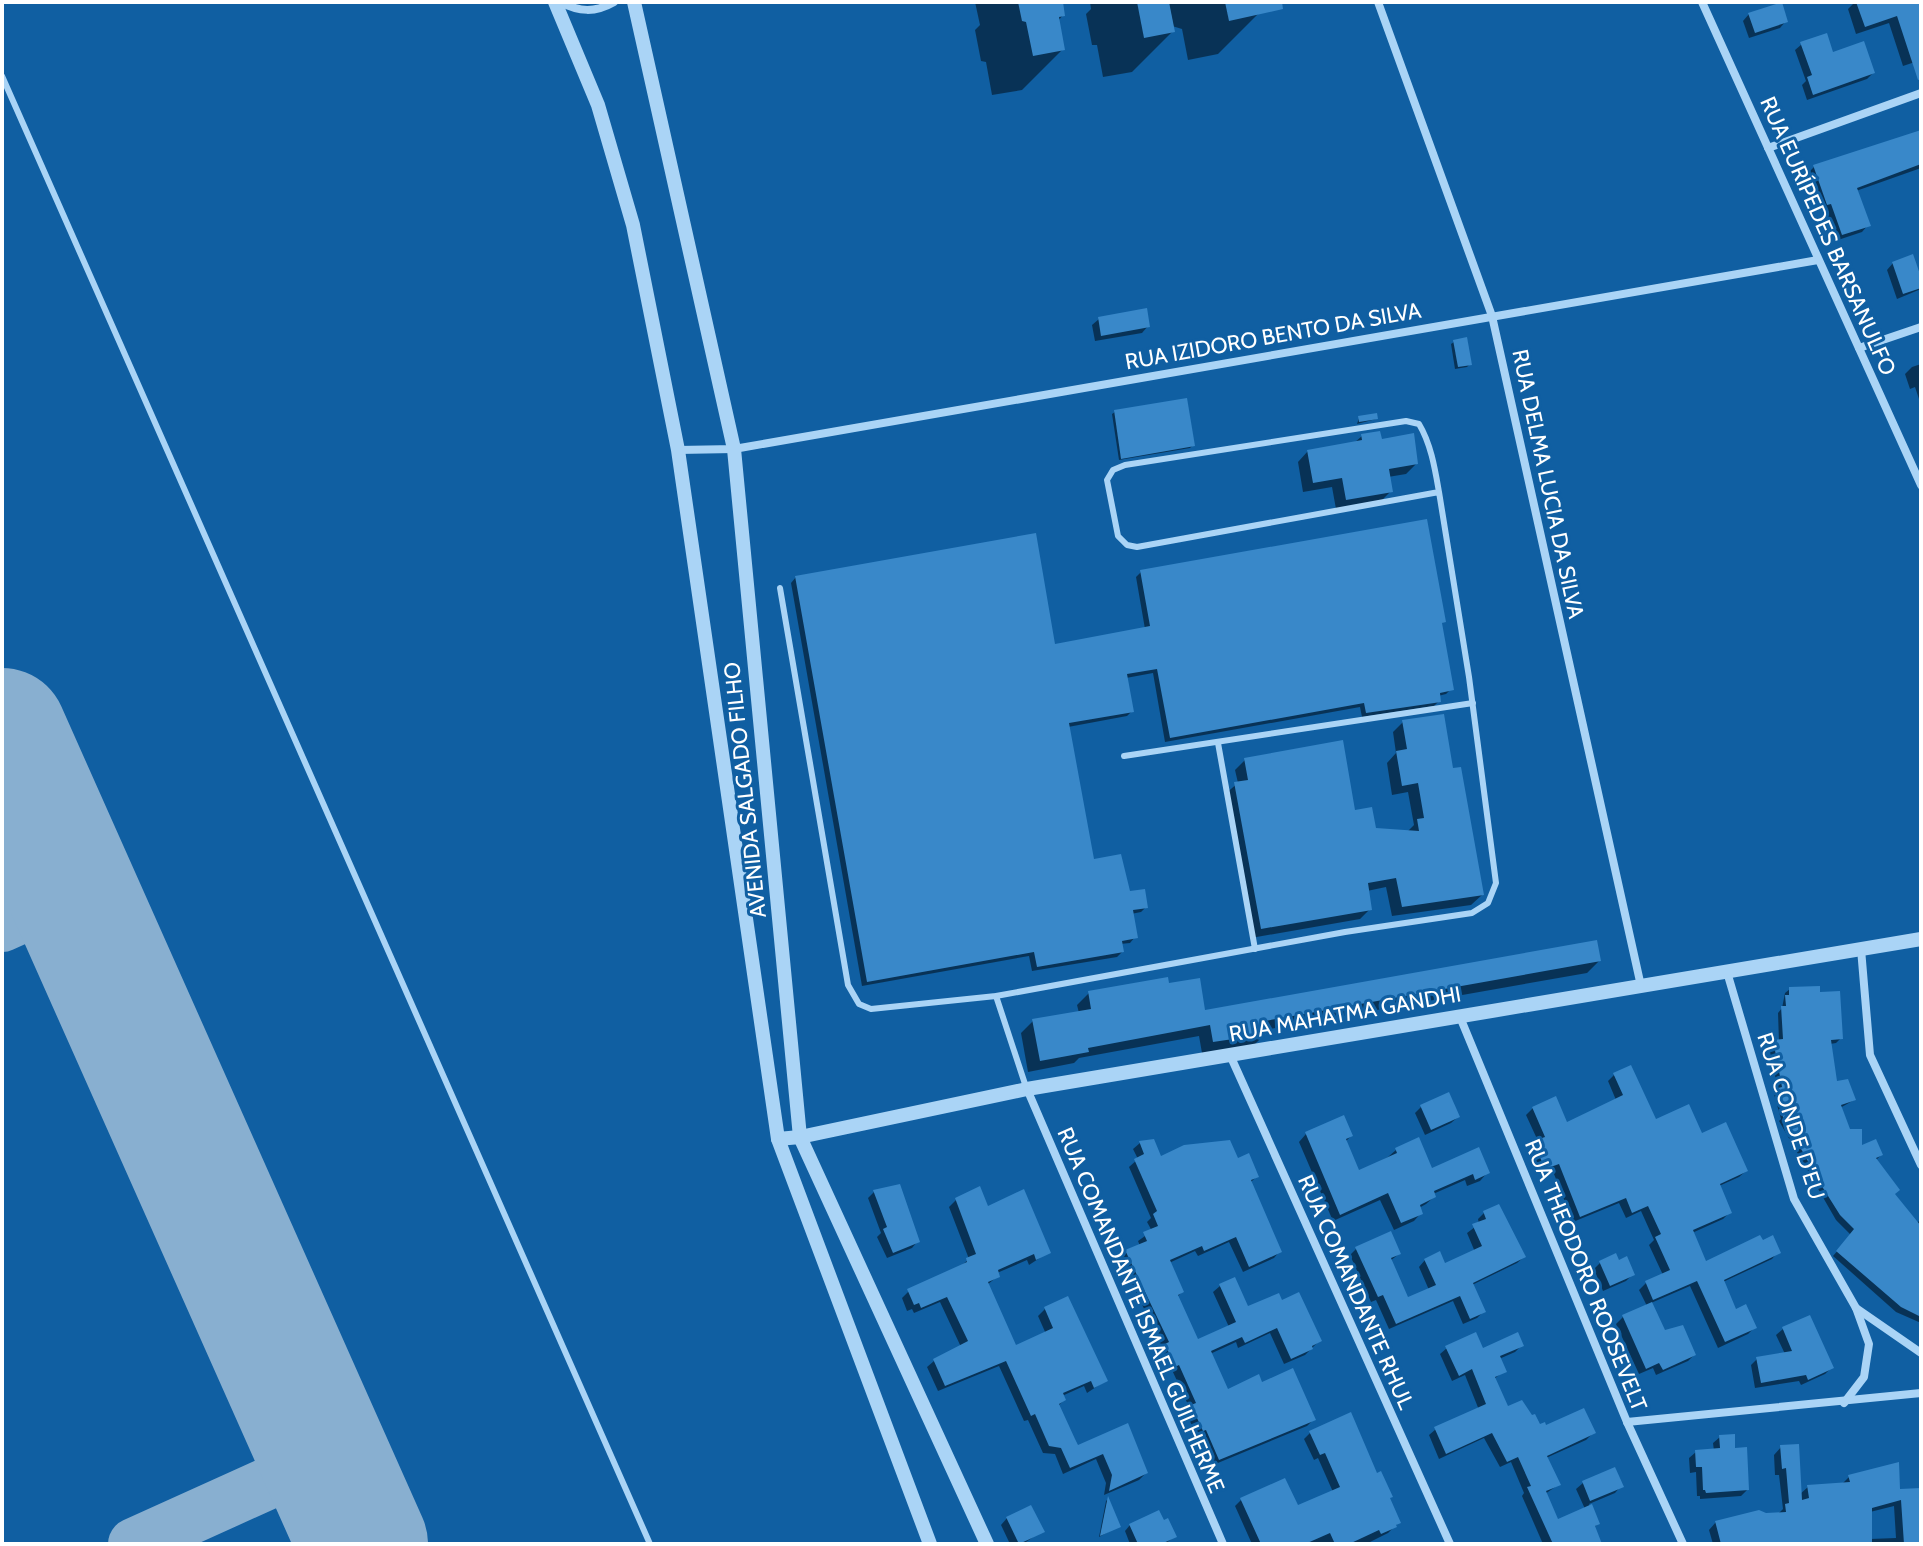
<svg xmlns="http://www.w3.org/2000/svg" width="1923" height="1546" viewBox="0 0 1923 1546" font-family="Cabin,sans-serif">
  <rect width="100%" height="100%" fill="#105fa2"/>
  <g fill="#0007" fill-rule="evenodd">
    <polygon points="975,2 1061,2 1063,15 1058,21 1063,49 1022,90 992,95 986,62 981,61 975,30 980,25"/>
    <polygon points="1090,2 1256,2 1259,13 1218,54 1188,60 1182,29 1172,26 1173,31 1132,72 1103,77 1097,45 1092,45 1086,14 1091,9"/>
    <polygon points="1855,2 1921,2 1921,60 1903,66 1889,23 1856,34 1848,9"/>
    <polygon points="1749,14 1786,21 1780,28 1749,38 1743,21"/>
    <polygon points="1802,44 1832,55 1873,73 1867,79 1807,100 1802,85 1806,81 1795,50"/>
    <polygon points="1921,131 1921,168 1856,191 1868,225 1862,232 1835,241 1824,209 1820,210 1808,173 1814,167"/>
    <polygon points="1912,257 1921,276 1921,289 1897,299 1887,270 1893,263"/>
    <polygon points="1099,319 1148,326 1142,333 1095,341 1092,325"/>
    <polygon points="1454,342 1470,364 1467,367 1455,369 1451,344"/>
    <polygon points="1921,364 1921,405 1915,387 1910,389 1905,374 1912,367"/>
    <polygon points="1115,412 1193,445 1190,448 1119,460 1112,414"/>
    <polygon points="1359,418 1376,419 1357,424"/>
    <polygon points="1362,436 1380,441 1416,464 1406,474 1388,477 1391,491 1381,501 1336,509 1332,487 1303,492 1298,462 1308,451 1354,443"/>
    <polygon points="1141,572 1443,622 1440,625 1451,689 1446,694 1438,696 1439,701 1434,706 1362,717 1360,707 1165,742 1153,673 1126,678 1132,711 1127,716 1068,727 1092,861 1146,907 1141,912 1131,914 1135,937 1130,943 1120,944 1122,952 1117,957 1032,971 1029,956 862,986 791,583 796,577 1054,646 1145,629 1136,577"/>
    <polygon points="1403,722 1452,771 1482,895 1471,905 1392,916 1386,887 1367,891 1370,909 1360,919 1251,938 1225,794 1238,783 1235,770 1245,760 1354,812 1374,830 1408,831 1414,825 1408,792 1392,795 1387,763 1396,753 1393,732"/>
    <polygon points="1599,961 1587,973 1264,1030 1265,1034 1253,1046 1202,1053 1199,1036 1079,1058 1074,1063 1028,1072 1021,1033 1033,1021 1079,1013 1077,1005 1089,993 1168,985 1204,1013"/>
    <polygon points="1790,989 1841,1038 1836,1043 1830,1044 1836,1083 1854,1100 1840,1108 1848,1132 1861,1148 1881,1155 1875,1161 1893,1194 1917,1223 1919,1221 1921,1222 1921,1327 1921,1323 1896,1312 1833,1256 1851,1235 1836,1220 1779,1121 1781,1119 1774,1094 1778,1090 1769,1047 1779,1042 1778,1013 1782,1008 1785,993"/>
    <polygon points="1614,1075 1655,1122 1701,1135 1746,1171 1739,1177 1719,1186 1730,1212 1723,1219 1692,1233 1705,1264 1778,1252 1772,1259 1723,1282 1735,1311 1755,1327 1748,1334 1718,1348 1690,1286 1651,1303 1664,1332 1694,1355 1688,1361 1656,1375 1653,1368 1639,1374 1616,1324 1623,1317 1647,1306 1639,1290 1646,1283 1663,1275 1649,1245 1654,1240 1641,1211 1626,1218 1619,1203 1573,1222 1552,1169 1538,1174 1528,1149 1538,1141 1526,1115 1533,1108 1566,1124 1616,1100 1608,1081"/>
    <polygon points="1421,1107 1458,1117 1451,1123 1425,1135 1415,1113"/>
    <polygon points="1306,1134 1351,1136 1345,1142 1358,1173 1388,1157 1396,1150 1431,1170 1487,1173 1480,1181 1467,1186 1465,1180 1433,1194 1434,1197 1426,1204 1419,1208 1421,1213 1414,1221 1394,1230 1380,1200 1333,1221 1299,1142"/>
    <polygon points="1152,1141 1160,1158 1237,1161 1257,1176 1250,1183 1280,1251 1274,1258 1243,1272 1229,1242 1198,1256 1195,1251 1169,1263 1182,1292 1177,1297 1197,1342 1229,1327 1213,1292 1220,1286 1247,1309 1281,1302 1319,1341 1305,1355 1284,1364 1270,1333 1238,1348 1236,1342 1210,1354 1227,1392 1261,1384 1313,1420 1307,1426 1213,1465 1199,1435 1197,1436 1186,1413 1190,1409 1172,1370 1169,1372 1160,1352 1163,1349 1120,1258 1127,1252 1140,1246 1138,1241 1152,1231 1147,1222 1151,1218 1129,1167 1138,1159 1133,1149 1140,1143"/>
    <polygon points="874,1192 918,1241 912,1248 887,1258 877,1237 881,1233 868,1198"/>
    <polygon points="956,1200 987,1209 1049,1252 1029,1265 1027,1260 997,1273 998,1276 987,1285 1014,1347 1046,1334 1038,1316 1045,1309 1105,1381 1087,1393 1084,1386 1062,1396 1064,1400 1058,1406 1077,1447 1127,1426 1146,1473 1139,1480 1104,1495 1106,1483 1096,1459 1063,1474 1055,1454 1043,1453 1028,1420 1024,1421 999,1366 938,1391 927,1367 934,1361 961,1347 940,1302 914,1313 912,1309 907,1311 902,1298 909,1291 960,1267 969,1259 949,1207"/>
    <polygon points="1484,1213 1524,1257 1517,1263 1472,1285 1484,1311 1477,1318 1463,1324 1453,1301 1389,1329 1376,1300 1371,1302 1350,1255 1357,1248 1399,1254 1390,1261 1407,1299 1429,1290 1419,1267 1425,1260 1444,1266 1475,1252 1467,1233 1479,1224 1478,1219"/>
    <polygon points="1600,1263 1633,1274 1626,1281 1603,1291 1594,1269"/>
    <polygon points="1783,1329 1831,1368 1825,1374 1801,1385 1799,1381 1755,1388 1751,1365 1757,1359 1785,1354 1776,1335"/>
    <polygon points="1521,1346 1515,1352 1499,1359 1504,1371 1494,1379 1507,1408 1539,1427 1593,1433 1586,1440 1546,1458 1558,1485 1545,1494 1557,1522 1585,1509 1576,1489 1583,1483 1621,1486 1615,1493 1589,1504 1598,1524 1593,1528 1600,1544 1543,1544 1522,1496 1524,1493 1511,1462 1500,1467 1484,1438 1439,1459 1429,1435 1436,1429 1479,1410 1465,1375 1452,1381 1440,1354 1447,1348 1482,1350"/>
    <polygon points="1310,1433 1388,1499 1399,1522 1388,1533 1366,1544 1252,1544 1235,1506 1242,1499 1297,1508 1333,1492 1318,1458 1314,1460 1304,1439"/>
    <polygon points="1720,1437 1734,1450 1747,1490 1741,1496 1700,1499 1700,1496 1697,1496 1696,1472 1690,1473 1689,1458 1696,1452 1714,1451 1713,1443"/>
    <path d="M1781 1447 1800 1494 1808 1487 1841 1485 1849 1477 1898 1491 1921 1490V1544H1713L1709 1530 1716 1522 1779 1513 1783 1509 1779 1475H1775L1774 1455ZM1894 1506 1896 1538 1870 1539V1512Z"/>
    <polygon points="1107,1500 1119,1526 1099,1537 1106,1501"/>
    <polygon points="1007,1518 1042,1531 1023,1544 1010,1544 1001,1525"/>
    <polygon points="1130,1525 1174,1537 1165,1544 1130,1544 1125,1531"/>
  </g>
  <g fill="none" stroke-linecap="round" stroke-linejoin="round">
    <g stroke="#88afd0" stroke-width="52">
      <polyline points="2,926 73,894"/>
      <polyline points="134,1544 324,1458"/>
    </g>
    <polyline stroke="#88afd0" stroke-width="130" points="2,733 363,1544"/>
  </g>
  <g fill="#3988c9">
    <polygon points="1018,2 1063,2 1065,16 1059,17 1065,50 1033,56 1026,22 1022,21"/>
    <polygon points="1137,2 1169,2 1175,32 1144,38"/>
    <polygon points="1225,2 1282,2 1283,9 1229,21"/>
    <polygon points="1782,2 1788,22 1755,33 1748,13"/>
    <polygon points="1856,2 1921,2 1921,79 1918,80 1897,16 1865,27"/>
    <polygon points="1827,33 1833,52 1864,41 1875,73 1813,95 1807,77 1812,75 1800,42"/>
    <polygon points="1921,130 1921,164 1857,188 1871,226 1842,235 1831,204 1827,205 1813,165"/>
    <polygon points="1913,254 1921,277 1921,288 1903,294 1892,262"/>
    <polygon points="1147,308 1150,327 1101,336 1098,317"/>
    <polygon points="1467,337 1472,365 1458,367 1453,340"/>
    <polygon points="1187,398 1195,446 1121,459 1114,410"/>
    <polygon points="1377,413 1378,419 1359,422 1358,416"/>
    <polygon points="1380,431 1382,439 1414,433 1418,464 1389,469 1393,492 1346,500 1342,478 1313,483 1307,450 1362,440 1361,434"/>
    <polygon points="1427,519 1446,622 1442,623 1454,690 1440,693 1441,702 1366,713 1364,703 1170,738 1157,669 1127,674 1134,712 1069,723 1094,859 1121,854 1130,891 1145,889 1148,908 1133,910 1138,938 1122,941 1124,952 1037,967 1034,952 867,982 795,576 1036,533 1055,644 1150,626 1140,570"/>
    <polygon points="1444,714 1453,768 1461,767 1484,895 1402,907 1396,878 1368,883 1372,910 1261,929 1234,782 1248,780 1244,758 1343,740 1355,810 1372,807 1376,828 1419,831 1417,819 1424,818 1418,783 1402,786 1396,751 1407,749 1402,720"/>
    <polygon points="1597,940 1601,961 1265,1021 1267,1034 1213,1042 1210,1025 1088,1048 1089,1052 1040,1061 1032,1019 1091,1009 1088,991 1168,977 1169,983 1200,978 1205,1010"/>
    <polygon points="1820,986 1820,992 1840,991 1843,1039 1831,1040 1837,1081 1848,1079 1856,1100 1841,1105 1850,1129 1862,1129 1862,1145 1876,1139 1883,1155 1876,1158 1900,1190 1895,1194 1921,1226 1921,1317 1901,1307 1836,1251 1854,1229 1840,1215 1823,1188 1782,1115 1785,1114 1778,1088 1782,1087 1773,1040 1783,1039 1781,1006 1786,1006 1785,995 1789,995 1789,987"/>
    <polygon points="1631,1065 1656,1119 1689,1104 1702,1133 1726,1122 1748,1171 1720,1184 1732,1213 1693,1230 1706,1261 1760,1235 1763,1240 1773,1235 1781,1253 1724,1280 1736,1309 1746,1304 1757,1328 1725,1342 1697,1281 1653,1300 1645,1281 1670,1270 1655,1237 1661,1234 1648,1206 1632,1213 1626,1198 1580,1217 1559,1164 1545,1169 1533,1141 1545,1137 1532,1107 1556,1096 1567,1122 1623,1095 1613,1073"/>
    <polygon points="1449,1092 1460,1117 1431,1130 1420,1105"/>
    <polygon points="1344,1115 1353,1136 1346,1139 1359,1170 1397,1153 1395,1148 1419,1137 1432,1168 1479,1147 1490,1173 1475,1180 1473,1174 1434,1191 1436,1197 1420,1205 1423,1214 1401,1223 1388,1193 1340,1215 1305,1132"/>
    <polygon points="1154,1139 1161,1156 1184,1145 1230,1140 1238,1158 1249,1153 1259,1177 1251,1180 1282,1252 1249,1267 1236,1237 1204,1251 1202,1246 1170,1260 1184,1292 1178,1295 1198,1339 1236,1322 1219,1284 1235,1277 1248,1306 1279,1293 1282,1300 1299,1292 1322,1341 1312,1346 1313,1349 1291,1359 1277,1328 1245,1343 1242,1337 1211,1351 1228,1389 1259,1374 1262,1382 1293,1368 1316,1420 1219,1460 1206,1430 1203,1431 1191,1405 1196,1403 1179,1365 1175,1367 1165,1344 1169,1342 1125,1250 1147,1241 1143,1232 1158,1226 1153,1214 1157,1211 1134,1159 1144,1154 1139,1141"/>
    <polygon points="900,1184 920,1242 893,1253 883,1229 887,1227 873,1190"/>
    <polygon points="980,1186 988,1206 1024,1189 1051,1253 1036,1260 1034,1254 998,1270 1000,1277 988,1282 1016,1345 1053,1328 1044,1307 1068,1296 1108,1381 1094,1388 1091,1381 1063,1393 1066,1400 1059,1404 1075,1439 1078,1445 1128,1423 1148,1473 1109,1491 1112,1475 1103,1454 1070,1468 1061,1448 1049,1446 1035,1414 1031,1416 1006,1361 945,1386 933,1359 968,1341 947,1297 921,1308 919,1303 914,1305 907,1289 967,1262 966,1258 976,1254 955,1198"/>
    <polygon points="1499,1204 1526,1257 1473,1283 1486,1312 1470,1319 1460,1296 1396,1324 1383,1295 1378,1297 1355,1247 1391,1231 1401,1254 1391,1258 1408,1297 1436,1285 1424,1259 1440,1251 1445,1263 1482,1246 1472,1224 1486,1219 1483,1211"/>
    <polygon points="1616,1253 1619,1260 1627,1256 1635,1275 1610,1286 1599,1261"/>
    <polygon points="1652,1302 1665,1330 1683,1325 1696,1355 1663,1370 1659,1363 1646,1369 1622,1315"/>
    <polygon points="1810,1315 1834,1368 1808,1380 1806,1375 1761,1383 1756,1357 1792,1351 1782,1327"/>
    <polygon points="1476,1332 1483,1348 1518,1332 1524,1346 1500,1356 1507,1372 1495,1377 1508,1406 1522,1400 1532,1415 1535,1414 1540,1424 1545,1422 1546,1425 1584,1408 1596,1433 1547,1456 1561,1485 1546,1491 1558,1519 1592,1504 1600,1524 1595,1526 1602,1544 1553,1544 1527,1487 1531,1486 1518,1457 1507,1462 1492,1433 1446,1454 1434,1427 1486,1404 1472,1369 1459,1376 1445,1346"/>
    <polygon points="1351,1412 1377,1473 1381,1471 1393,1497 1390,1498 1401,1523 1396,1525 1397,1527 1381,1534 1379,1530 1349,1544 1335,1544 1330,1533 1305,1544 1261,1544 1240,1498 1285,1478 1298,1505 1340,1487 1325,1453 1320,1455 1309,1431"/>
    <polygon points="1735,1434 1735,1448 1747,1447 1749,1490 1706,1493 1705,1490 1703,1490 1702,1467 1696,1467 1695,1450 1720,1448 1719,1435"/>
    <polygon points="1799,1444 1802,1500 1809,1498 1807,1485 1850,1482 1848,1475 1899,1462 1900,1489 1921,1488 1921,1544 1904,1544 1901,1500 1872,1508 1872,1544 1721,1544 1715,1521 1759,1510 1766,1513 1786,1512 1785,1504 1789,1503 1786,1468 1782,1469 1780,1445"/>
    <polygon points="1615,1467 1624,1487 1590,1501 1582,1481"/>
    <polygon points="1108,1496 1121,1527 1100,1536"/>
    <polygon points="1031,1505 1045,1532 1019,1544 1006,1517"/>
    <polygon points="1159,1510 1164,1520 1168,1518 1177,1537 1161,1544 1138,1544 1129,1524"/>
  </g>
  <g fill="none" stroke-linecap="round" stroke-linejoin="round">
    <g stroke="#aad4f6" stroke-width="6">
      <polyline points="2,76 650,1544"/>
      <path d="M780 588 848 985 859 1004 871 1009 996 996 1345 932 1472 913 1488 903 1496 883 1469 677 1439 492C1435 469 1431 444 1419 424L1406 421 1125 465 1113 470 1107 480 1118 536 1127 545 1137 547 1439 492"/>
      <polyline points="1218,743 1255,949"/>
      <polyline points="1124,756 1473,703"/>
      <polyline points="996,996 1026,1087"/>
    </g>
    <g stroke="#aad4f6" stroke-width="8">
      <path d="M560 2C579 12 595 13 614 2"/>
      <polyline points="1378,2 1492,316 1641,986"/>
      <polyline points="1702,2 1921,485"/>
      <polyline points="1768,148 1921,93"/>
      <polyline points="1859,348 1921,327"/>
      <polyline points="678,450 734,449 1818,260"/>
      <polyline points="1861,949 1870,1055 1921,1165"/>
      <polyline points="1727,972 1794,1199 1856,1308 1869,1344 1864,1377 1844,1403"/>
      <polyline points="1460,1017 1627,1422 1683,1544"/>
      <polyline points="1230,1055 1450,1544"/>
      <polyline points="1027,1089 1223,1544"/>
      <polyline points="1856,1308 1921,1353"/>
      <polyline points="1627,1422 1921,1393"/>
    </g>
    <g stroke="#aad4f6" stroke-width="14">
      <polyline points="555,2 598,105 633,225 678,450 778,1139 930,1544"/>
      <polyline points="634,2 734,449 800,1137 987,1544"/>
      <polyline points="778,1139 800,1137 1027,1089 1921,939"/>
    </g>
  </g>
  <g text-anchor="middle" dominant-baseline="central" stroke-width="6" stroke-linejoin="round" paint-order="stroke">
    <g font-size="22" fill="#fff" stroke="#105fa2">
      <text transform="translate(1828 236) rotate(66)">RUA EURÍPEDES BARSANULFO</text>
      <text transform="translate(1273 336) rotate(-10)">RUA IZIDORO BENTO DA SILVA</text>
      <text transform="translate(1548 484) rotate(78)">RUA DELMA LUCIA DA SILVA</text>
      <text transform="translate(745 790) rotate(-96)">AVENIDA SALGADO FILHO</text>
      <text transform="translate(1345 1014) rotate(-10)">RUA MAHATMA GANDHI</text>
      <text transform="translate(1791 1116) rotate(72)">RUA CONDE D'EU</text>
      <text transform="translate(1586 1275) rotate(68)">RUA THEODORO ROOSEVELT</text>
      <text transform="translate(1356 1292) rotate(66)">RUA COMANDANTE RHUL</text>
      <text transform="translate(1141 1310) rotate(67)">RUA COMANDANTE ISMAEL GUILHERME</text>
    </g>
  </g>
  <rect width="1923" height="1546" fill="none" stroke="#ffffff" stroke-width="8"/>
</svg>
